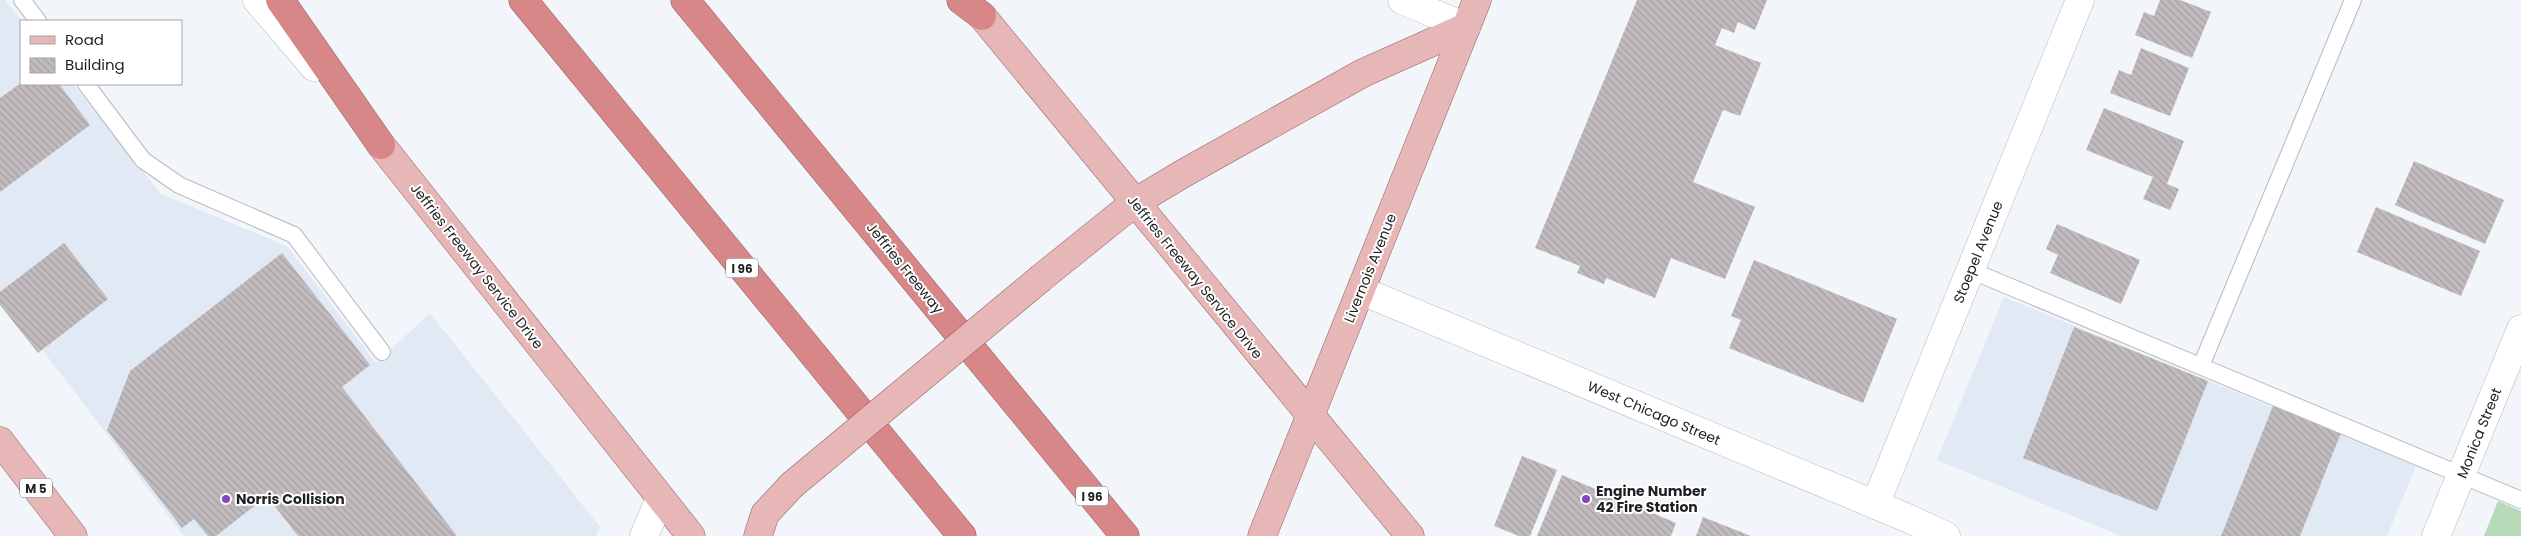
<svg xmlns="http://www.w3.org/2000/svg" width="2521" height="536" viewBox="0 0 2521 536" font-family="Poppins,sans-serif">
  <defs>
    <pattern id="building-back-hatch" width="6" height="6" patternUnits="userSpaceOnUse" patternTransform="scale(1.25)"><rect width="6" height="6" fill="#c1bbbe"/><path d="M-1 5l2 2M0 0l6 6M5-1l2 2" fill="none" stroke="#a5a0a3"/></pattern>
  </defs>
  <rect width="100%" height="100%" fill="#f2f5fa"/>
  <g fill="#e1e9f4">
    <polygon points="0,0 5,0 22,21 21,84 73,84 161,194 287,246 376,363 430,313 600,527 596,536 184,536 0,294"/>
    <polygon points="2004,297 2416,466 2387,536 2121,536 1937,460"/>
  </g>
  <polygon fill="#b7dbb8" points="2498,501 2521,511 2521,536 2484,536"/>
  <g fill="url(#building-back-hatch)">
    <polygon points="1637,0 1767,0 1755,30 1738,22 1734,33 1722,28 1715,45 1761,63 1740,116 1723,110 1693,182 1755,207 1725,279 1671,258 1655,298 1606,278 1604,284 1577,273 1580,266 1535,248"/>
    <polygon points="2160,0 2180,0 2211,12 2192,58 2135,35 2144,12 2154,16"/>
    <polygon points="2141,48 2189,68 2170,116 2110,93 2119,70 2131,75"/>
    <polygon points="21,83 59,84 90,125 0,192 0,98"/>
    <polygon points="2104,108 2184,141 2167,184 2179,189 2170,210 2143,199 2153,177 2086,150"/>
    <polygon points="2414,161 2504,200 2485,244 2395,205"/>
    <polygon points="2376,207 2480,251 2461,296 2357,252"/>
    <polygon points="2057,224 2140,260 2121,304 2050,273 2058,255 2046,249"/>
    <polygon points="64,243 108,299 38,353 0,305 0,292"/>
    <polygon points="282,253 370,365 342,387 457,536 298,536 267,496 216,536 208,536 194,519 182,528 107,430 130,371"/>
    <polygon points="1754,260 1897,319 1863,403 1729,348 1741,320 1731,316"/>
    <polygon points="2074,327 2208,381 2157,511 2023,458"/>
    <polygon points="2273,406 2341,433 2300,536 2221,536"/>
    <polygon points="1522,456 1557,470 1530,536 1519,536 1494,526"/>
    <polygon points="1562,475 1676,523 1671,536 1537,536"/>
    <polygon points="1703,517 1751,536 1696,536"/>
  </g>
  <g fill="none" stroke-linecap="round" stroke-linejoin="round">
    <defs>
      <g id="service">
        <polyline points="22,0 38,21"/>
        <polyline points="86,84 143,160 179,185 294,235 382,352"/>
        <polyline points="1970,270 2521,500"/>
        <polyline points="2201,366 2353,0"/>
      </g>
      <g id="minor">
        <polyline points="1402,0 1466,27"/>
        <polyline points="1362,291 1912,520 1946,536"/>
        <polyline points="1875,505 2080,0"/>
        <polyline points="644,536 660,499"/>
        <polyline points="2436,536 2521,329"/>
      </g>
      <polyline id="tertiary" points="257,0 314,67"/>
      <g id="primary">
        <polyline points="982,16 1410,536"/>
        <polyline points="381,145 691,536"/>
        <polyline points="1041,278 1134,203 1184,173 1363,73 1466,27"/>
        <polyline points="0,441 73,536"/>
        <polyline points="758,536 765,514 792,485"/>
        <polyline points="1262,536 1477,0"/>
      </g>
      <g id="motorway">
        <polyline points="280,0 381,145"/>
        <polyline points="523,0 962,536"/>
        <polyline points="685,0 1125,536"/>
        <polyline points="961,0 982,16"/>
      </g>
    </defs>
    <use href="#service" stroke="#b7babe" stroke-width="18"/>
    <use href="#minor" stroke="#b7babe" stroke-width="29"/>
    <use href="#tertiary" stroke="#b7babe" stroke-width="29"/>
    <use href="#primary" stroke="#966363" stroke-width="29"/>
    <use href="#motorway" stroke="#966363" stroke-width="29"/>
    <use href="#service" stroke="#fff" stroke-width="16"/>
    <use href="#minor" stroke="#fff" stroke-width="28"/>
    <use href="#tertiary" stroke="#fff" stroke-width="28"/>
    <use href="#primary" stroke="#e7b7b7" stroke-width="28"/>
    <use href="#motorway" stroke="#d78787" stroke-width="28"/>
    <defs>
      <polyline id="primary-bridge" points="792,485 1041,278"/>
    </defs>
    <use href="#primary-bridge" stroke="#966363" stroke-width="29" stroke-linecap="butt"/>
    <use href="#primary-bridge" stroke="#e7b7b7" stroke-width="28"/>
  </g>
  <g fill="#8945b8" stroke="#fff" stroke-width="2">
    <circle cx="226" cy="499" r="5"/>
    <circle cx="1586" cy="499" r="5"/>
  </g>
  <g text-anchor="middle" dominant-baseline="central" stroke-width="4" stroke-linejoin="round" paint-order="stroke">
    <g fill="#fff" stroke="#626364" stroke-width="1">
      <rect x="726" y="258.5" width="32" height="19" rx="4"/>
      <rect x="20" y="478.5" width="32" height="19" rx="4"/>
      <rect x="1076" y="486.5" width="32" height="19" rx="4"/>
    </g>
    <g font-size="12" font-weight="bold" fill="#1e2021">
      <text x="742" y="268">I 96</text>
      <text x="36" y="488">M 5</text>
      <text x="1092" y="496">I 96</text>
    </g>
    <g font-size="14" fill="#1e2021" stroke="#fff">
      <text transform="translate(1978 252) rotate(-68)">Stoepel Avenue</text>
      <text transform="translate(477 266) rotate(52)">Jeffries Freeway Service Drive</text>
      <text transform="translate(905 268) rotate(51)">Jeffries Freeway</text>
      <text transform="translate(1370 268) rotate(-68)">Livernois Avenue</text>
      <text transform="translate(1195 277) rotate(51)">Jeffries Freeway Service Drive</text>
      <text transform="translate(1654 413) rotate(23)">West Chicago Street</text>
      <text transform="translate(2479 433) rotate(-68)">Monica Street</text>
    </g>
    <g font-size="14" font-weight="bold" fill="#1e2021" stroke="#fff" text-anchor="start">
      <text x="1596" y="491">Engine Number<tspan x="1596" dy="16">42 Fire Station</tspan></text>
      <text x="236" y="499">Norris Collision</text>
    </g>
  </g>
  <rect x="20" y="20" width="162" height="65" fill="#ffffff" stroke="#a5a6a6"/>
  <rect x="30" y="36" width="25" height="8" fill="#e7b7b7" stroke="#a5a6a6"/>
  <text x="65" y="45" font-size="15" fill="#1e2021">Road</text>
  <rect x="30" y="58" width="25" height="15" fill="url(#building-back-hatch)" stroke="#a5a6a6"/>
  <text x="65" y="70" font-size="15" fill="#1e2021">Building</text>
</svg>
